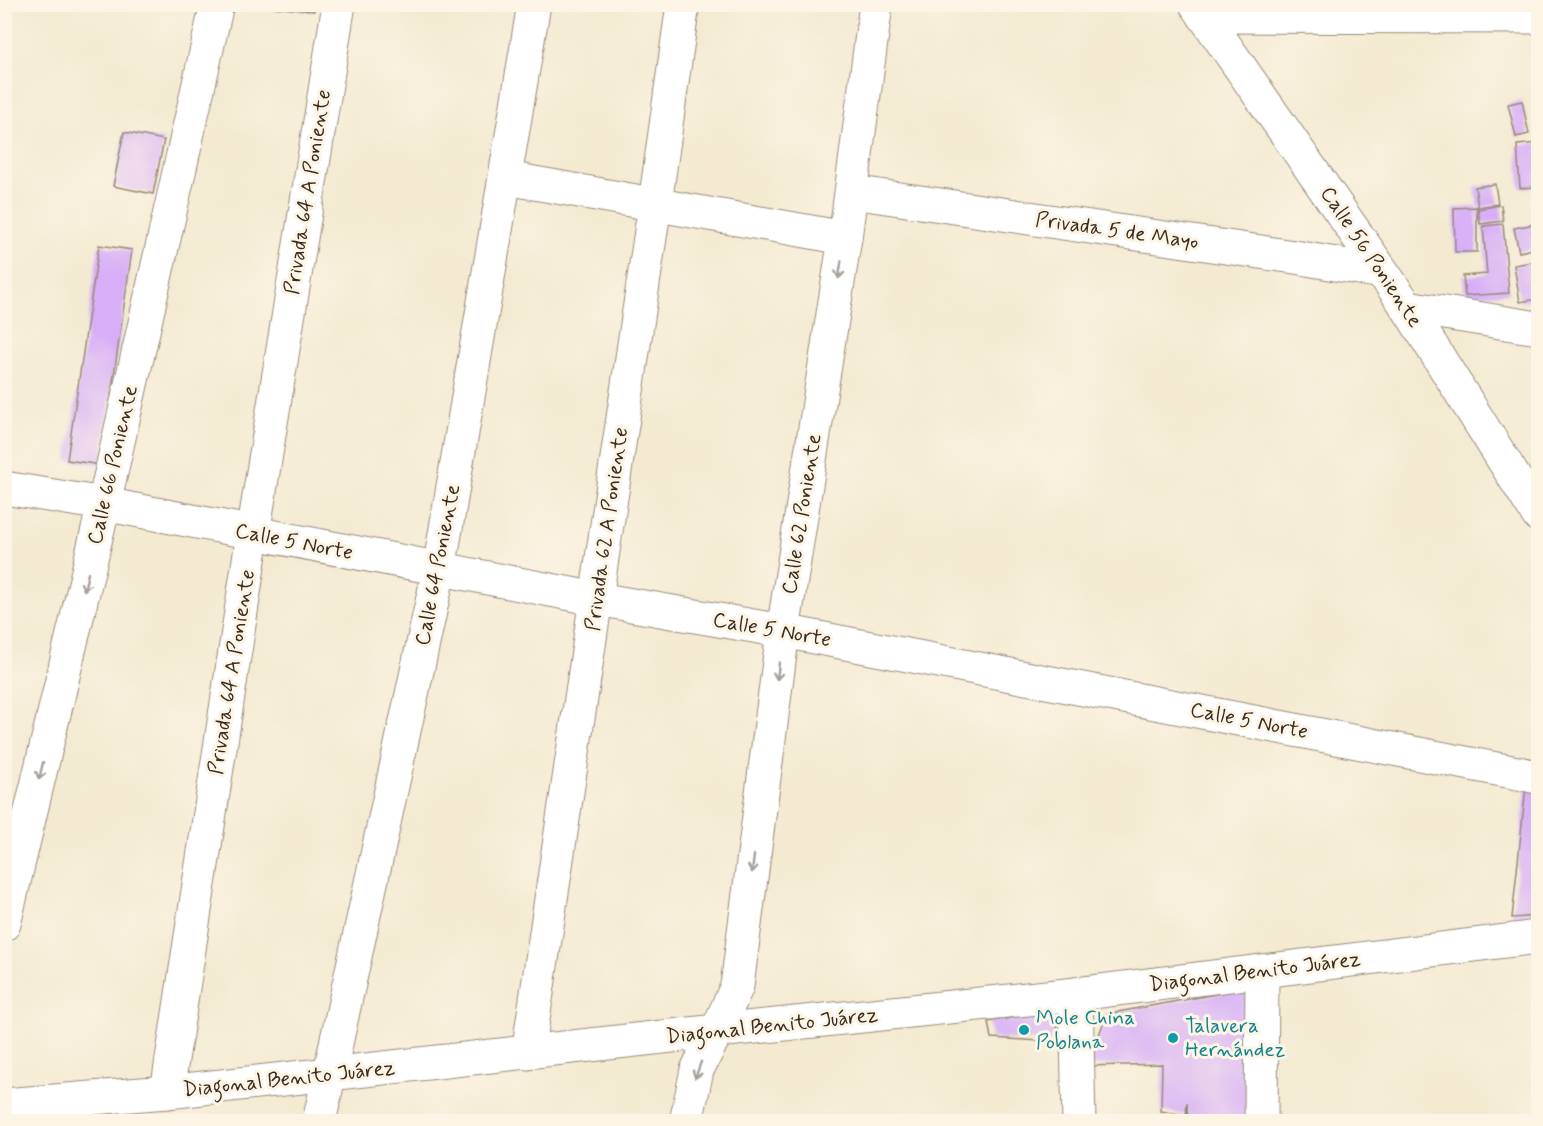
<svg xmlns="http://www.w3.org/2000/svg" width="1543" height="1126" viewBox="0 0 1543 1126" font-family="Mynerve,sans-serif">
  <rect width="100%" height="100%" fill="#fcf5e5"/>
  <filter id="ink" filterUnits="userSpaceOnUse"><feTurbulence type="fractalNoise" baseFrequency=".0167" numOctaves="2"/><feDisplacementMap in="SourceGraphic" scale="12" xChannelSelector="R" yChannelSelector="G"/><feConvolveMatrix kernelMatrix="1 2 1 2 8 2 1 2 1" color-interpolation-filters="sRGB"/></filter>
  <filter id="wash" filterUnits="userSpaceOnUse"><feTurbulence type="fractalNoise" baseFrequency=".008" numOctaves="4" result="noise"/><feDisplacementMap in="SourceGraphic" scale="24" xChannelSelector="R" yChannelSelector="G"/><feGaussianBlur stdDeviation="1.35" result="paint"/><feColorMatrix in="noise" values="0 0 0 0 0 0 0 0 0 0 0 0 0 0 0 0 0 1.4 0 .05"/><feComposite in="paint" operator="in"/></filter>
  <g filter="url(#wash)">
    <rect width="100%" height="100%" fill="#f3ead1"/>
    <g id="blocks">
      <g fill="#d7aef7">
        <polygon points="262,4 314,4 314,11 262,6"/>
        <polygon points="1522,101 1529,134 1516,137 1508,104"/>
        <polygon points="4,127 10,128 5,148 4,148"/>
        <polygon points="124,132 164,140 153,194 113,186"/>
        <polygon points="1538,143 1538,187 1520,188 1517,145"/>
        <polygon points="1495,184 1498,204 1478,207 1475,187"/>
        <polygon points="1501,205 1503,221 1480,224 1478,209"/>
        <polygon points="1477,207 1477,252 1455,252 1454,208"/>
        <polygon points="1503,224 1509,293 1465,296 1463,276 1487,274 1483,226"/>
        <polygon points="1535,224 1538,248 1519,252 1514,228"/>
        <polygon points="99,245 132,250 101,465 67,460"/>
        <polygon points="1538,261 1538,299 1520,302 1514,265"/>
        <polygon points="1526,786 1538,789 1538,916 1512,918"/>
        <polygon points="1249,988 1249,1122 1188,1122 1187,1102 1186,1115 1161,1111 1162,1064 1087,1066 1107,1014"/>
        <polygon points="1049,1011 1058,1021 1056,1042 991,1038 988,1022"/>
      </g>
    </g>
  </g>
  <g filter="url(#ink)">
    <use href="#blocks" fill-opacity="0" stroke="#978a78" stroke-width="1.5"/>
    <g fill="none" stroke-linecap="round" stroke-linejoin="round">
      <defs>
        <g id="minor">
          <polyline points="1196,4 1407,307 1538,515"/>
          <polyline points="1204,16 1538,17"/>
          <polyline points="506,178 845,238"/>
          <polyline points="852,192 1301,258 1382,272"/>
          <polyline points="1407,307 1538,328"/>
          <polyline points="4,488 104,504 597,599 783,631 1538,777"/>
          <polyline points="4,924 104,504 217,4"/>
          <polyline points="1076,994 1079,1122"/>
          <polyline points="528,1053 655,204 683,4"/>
          <polyline points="167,1092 253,534 339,4"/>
          <polyline points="4,1105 167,1092 717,1031 1076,994 1538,937"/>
          <polyline points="319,1122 439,570 534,4"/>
          <polyline points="686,1122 697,1070 717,1031 737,986 783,631 845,238 876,4"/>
          <polyline points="1261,1122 1262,971"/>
        </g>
      </defs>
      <use href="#minor" stroke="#978a78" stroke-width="35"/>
      <use href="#minor" stroke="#fff" stroke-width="33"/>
    </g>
    <defs><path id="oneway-shaft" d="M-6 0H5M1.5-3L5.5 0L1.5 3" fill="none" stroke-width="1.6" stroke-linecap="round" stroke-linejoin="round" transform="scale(1.5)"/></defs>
    <g stroke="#a79f9a">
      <use href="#oneway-shaft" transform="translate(840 270) rotate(99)"/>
      <use href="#oneway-shaft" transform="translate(86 582) rotate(103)"/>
      <use href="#oneway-shaft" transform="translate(778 671) rotate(97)"/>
      <use href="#oneway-shaft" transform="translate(41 771) rotate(103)"/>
      <use href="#oneway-shaft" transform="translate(753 864) rotate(97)"/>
      <use href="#oneway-shaft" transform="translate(698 1070) rotate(110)"/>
    </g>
  </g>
  <g fill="#0f9aa8" stroke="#fcf5e5" stroke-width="2">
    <circle cx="1024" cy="1030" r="6"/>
    <circle cx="1173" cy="1038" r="6"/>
  </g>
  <g text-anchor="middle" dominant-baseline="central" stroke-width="6" stroke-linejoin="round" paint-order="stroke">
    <g font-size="21" fill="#3b2a1e" stroke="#fcf5e5">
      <text transform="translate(308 192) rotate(-81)">Privada 64 A Poniente</text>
      <text transform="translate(1117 231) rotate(8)">Privada 5 de Mayo</text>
      <text transform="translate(1371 257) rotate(56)">Calle 56 Poniente</text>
      <text transform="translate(113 465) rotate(-77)">Calle 66 Poniente</text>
      <text transform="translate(802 514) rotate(-81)">Calle 62 Poniente</text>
      <text transform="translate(607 529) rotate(-82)">Privada 62 A Poniente</text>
      <text transform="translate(294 542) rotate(11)">Calle 5 Norte</text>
      <text transform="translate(438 565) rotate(-79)">Calle 64 Poniente</text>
      <text transform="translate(772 630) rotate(10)">Calle 5 Norte</text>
      <text transform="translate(232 672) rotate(-81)">Privada 64 A Poniente</text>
      <text transform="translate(1249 721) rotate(11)">Calle 5 Norte</text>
      <text transform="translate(1255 972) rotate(-7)">Diagonal Benito Juárez</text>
      <text transform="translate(772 1026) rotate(-6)">Diagonal Benito Juárez</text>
      <text transform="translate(289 1079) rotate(-6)">Diagonal Benito Juárez</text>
    </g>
    <g font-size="21" fill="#0d838f" stroke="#fcf5e5" text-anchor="start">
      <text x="1036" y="1018">Mole China<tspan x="1036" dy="24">Poblana</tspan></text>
      <text x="1185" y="1026">Talavera<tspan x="1185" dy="24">Hernández</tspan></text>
    </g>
  </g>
  <rect width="1543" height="1126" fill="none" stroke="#fcf5e5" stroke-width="24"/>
</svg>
